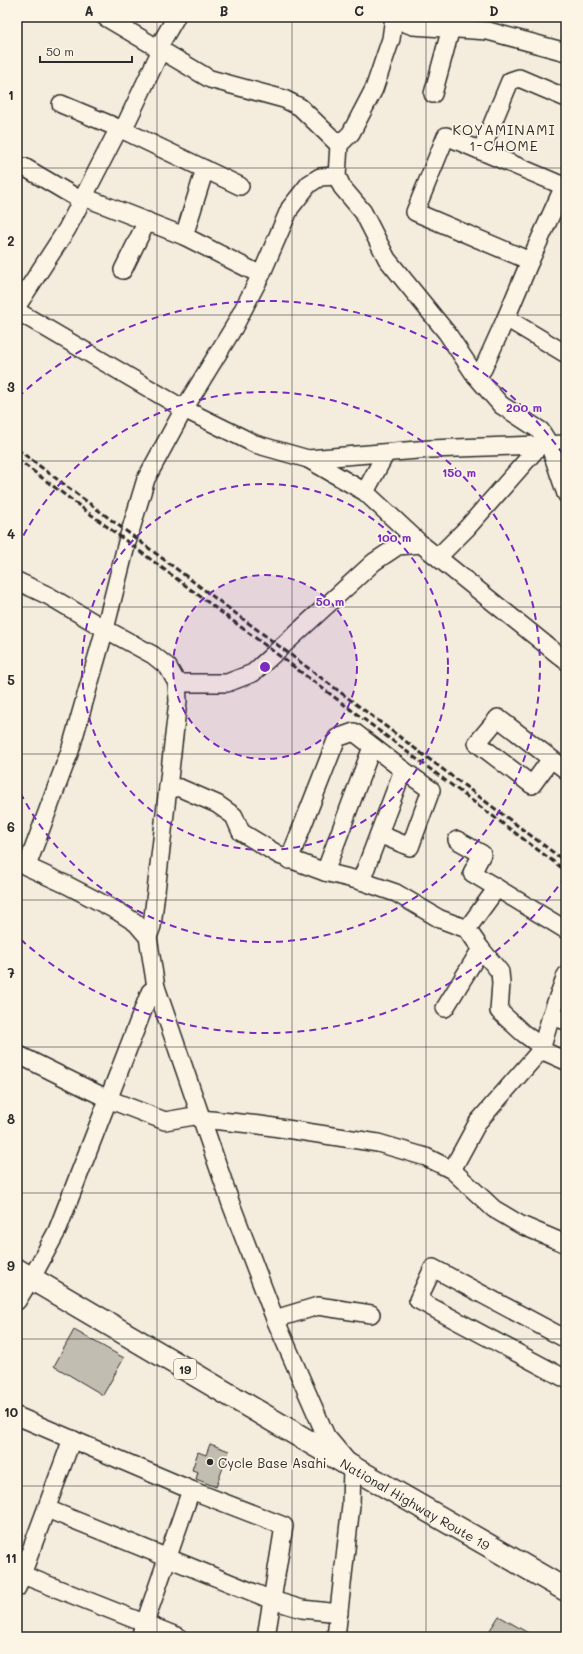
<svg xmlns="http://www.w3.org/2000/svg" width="583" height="1654" viewBox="0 0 583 1654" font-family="Mali,sans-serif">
  <rect width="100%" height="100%" fill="#f4edde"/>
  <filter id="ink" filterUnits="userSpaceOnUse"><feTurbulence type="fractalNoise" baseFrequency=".025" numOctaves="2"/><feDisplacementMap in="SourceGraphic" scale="8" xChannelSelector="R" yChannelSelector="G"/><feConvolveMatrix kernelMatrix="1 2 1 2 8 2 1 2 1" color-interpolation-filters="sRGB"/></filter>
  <g filter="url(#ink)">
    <g fill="#c2bdb1" stroke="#2b2b2b">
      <polygon points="74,1330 124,1358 103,1395 54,1366"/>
      <polygon points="210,1444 229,1451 216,1487 196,1479 198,1472 192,1470 198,1452 206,1455"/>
      <polygon points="499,1616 535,1637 496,1637 488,1633"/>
    </g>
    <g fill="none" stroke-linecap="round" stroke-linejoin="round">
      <defs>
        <g id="minor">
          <polyline points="105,17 210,79 284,99 300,107 339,145"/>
          <polyline points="394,17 391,39 374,89 351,133 339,145 337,176 342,187 363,212 387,259 447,333 475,375 501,405 541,431 549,444 566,494"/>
          <polyline points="395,19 413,26 488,31 566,52"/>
          <polyline points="158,48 176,17"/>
          <polyline points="433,94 451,28"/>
          <polyline points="61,104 123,130 240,186"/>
          <polyline points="123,130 161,50"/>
          <polyline points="481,151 510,81 519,78 566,98"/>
          <polyline points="24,167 82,201"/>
          <polyline points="566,187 446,136 415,212 530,261 506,318 566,354"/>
          <polyline points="84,197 184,236 261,275"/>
          <polyline points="184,236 205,169"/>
          <polyline points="530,261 564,186"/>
          <polyline points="123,270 147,221"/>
          <polyline points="17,306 67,229 119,128"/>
          <polyline points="17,311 184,409 255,444 308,459 365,492 421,544 566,661"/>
          <polyline points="475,375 483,369 506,318"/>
          <polyline points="308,459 430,449 566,444"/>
          <polyline points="365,492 386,453"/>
          <polyline points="438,557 467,528 541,444"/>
          <polyline points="17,581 49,596 105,629 153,655 168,667 177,683 178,701 152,926 148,937"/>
          <polyline points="177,683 227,683 253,673 374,562 398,546 421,544"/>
          <polyline points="551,759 532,785 477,743 498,718 566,770"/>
          <polyline points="168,787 180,788 217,804 234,816 241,832 279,855 325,872 361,881 396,893 440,919 467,929 481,949 500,972 501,983 499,1011 523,1033 542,1047"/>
          <polyline points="379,834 410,847 431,790 403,770"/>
          <polyline points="457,840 482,854 472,873 497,888"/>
          <polyline points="289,860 337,738 354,732 403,770 361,881"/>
          <polyline points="17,862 67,885 119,912 136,923 148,937 156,987 231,1204 275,1319 326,1436 352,1467 351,1505 336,1637"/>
          <polyline points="27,866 70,751 105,629 127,542 146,479 184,409 234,327 261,275 290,208 309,184 320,177 337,176"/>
          <polyline points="325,872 372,747"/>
          <polyline points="467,929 497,888 566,930"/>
          <polyline points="445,1008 481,949"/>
          <polyline points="551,1016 566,975"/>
          <polyline points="541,1050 566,1061"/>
          <polyline points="17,1054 108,1099 165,1121 200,1115"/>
          <polyline points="201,1119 260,1125 378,1143 426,1157 452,1170 494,1209 521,1225 566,1244"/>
          <polyline points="452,1170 478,1122 541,1050 551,1016 566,1021"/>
          <polyline points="17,1301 36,1270 57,1231 150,992 156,987"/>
          <polyline points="275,1319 318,1306 371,1314"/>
          <polyline points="566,1339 433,1268 418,1300 566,1379"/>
          <polyline points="17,1416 191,1490 284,1526 266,1637"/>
          <polyline points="47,1509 272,1600 302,1609 339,1613"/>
          <polyline points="23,1575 179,1637"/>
          <polyline points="17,1588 72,1439"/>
          <polyline points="140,1637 191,1490"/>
        </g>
        <g id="highway">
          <path id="s1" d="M17 1270 352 1467 566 1590"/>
        </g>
      </defs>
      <use href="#minor" stroke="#2b2b2b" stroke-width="20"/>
      <use href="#highway" stroke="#2b2b2b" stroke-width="25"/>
      <use href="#minor" stroke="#fcf5e5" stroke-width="17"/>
      <use href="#highway" stroke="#fcf5e5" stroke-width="22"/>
      <g stroke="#2b2b2b" stroke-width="3" stroke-dasharray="6 3" stroke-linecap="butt">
        <polyline points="17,449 566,862"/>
        <polyline points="17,459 566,871"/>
      </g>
    </g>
  </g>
  <path fill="none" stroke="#2b2b2b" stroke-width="1" stroke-opacity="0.55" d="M157 17V1637M292 17V1637M426 17V1637M17 168H566M17 315H566M17 461H566M17 607H566M17 754H566M17 900H566M17 1047H566M17 1193H566M17 1339H566M17 1486H566"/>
  <circle cx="265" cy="667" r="92" fill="#7b2cbf" fill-opacity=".12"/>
  <g fill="none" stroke="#7b2cbf" stroke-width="2" stroke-dasharray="7 5">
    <circle cx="265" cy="667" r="92"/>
    <circle cx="265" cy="667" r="183"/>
    <path d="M18 546A275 275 0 1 1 18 788"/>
    <path d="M565 877A366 366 0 0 1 18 937M18 397A366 366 0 0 1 565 457"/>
  </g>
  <circle fill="#2b2b2b" stroke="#fcf5e5" stroke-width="1.5" cx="210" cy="1462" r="4"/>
  <g text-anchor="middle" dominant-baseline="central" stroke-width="3.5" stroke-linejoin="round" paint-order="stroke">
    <rect fill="#fcf5e5" stroke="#6a6863" stroke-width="1" x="174" y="1359" width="22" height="20" rx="3"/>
    <g font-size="12" font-weight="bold" fill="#2b2b2b">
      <text x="185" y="1369">19</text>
    </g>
    <g font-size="13" fill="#2b2b2b" stroke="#fcf5e5" text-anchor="start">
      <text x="218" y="1462">Cycle Base Asahi</text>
    </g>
    <g font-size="13" fill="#2b2b2b" stroke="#fcf5e5">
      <text stroke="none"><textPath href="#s1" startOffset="462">National Highway Route 19</textPath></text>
    </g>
    <g font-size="14" letter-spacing="1" fill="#2b2b2b" stroke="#fcf5e5">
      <text x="504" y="129">KOYAMINAMI<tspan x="504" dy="16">1-CHOME</tspan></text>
    </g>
  </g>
  <circle cx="265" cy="667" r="6" fill="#7b2cbf" stroke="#fcf5e5" stroke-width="2"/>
  <g font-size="12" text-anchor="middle" font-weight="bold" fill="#7b2cbf" stroke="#fcf5e5" stroke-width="3.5" stroke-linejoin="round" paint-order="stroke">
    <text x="524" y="412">200 m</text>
    <text x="459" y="477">150 m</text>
    <text x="394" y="542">100 m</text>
    <text x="330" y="606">50 m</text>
  </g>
  <rect width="583" height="1654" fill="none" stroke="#fcf5e5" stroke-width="44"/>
  <path d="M40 56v6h92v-6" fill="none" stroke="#2b2b2b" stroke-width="2"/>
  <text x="46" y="56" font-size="12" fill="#2b2b2b" stroke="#fcf5e5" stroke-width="3" paint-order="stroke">50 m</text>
  <rect x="22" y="22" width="539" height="1610" fill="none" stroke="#2b2b2b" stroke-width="1.5"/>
  <g font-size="13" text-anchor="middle" font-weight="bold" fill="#2b2b2b">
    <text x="89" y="16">A</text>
    <text x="224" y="16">B</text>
    <text x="359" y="16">C</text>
    <text x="494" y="16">D</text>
    <text x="11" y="100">1</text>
    <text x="11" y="246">2</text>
    <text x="11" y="392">3</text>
    <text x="11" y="539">4</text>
    <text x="11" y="685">5</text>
    <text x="11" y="832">6</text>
    <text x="11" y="978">7</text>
    <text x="11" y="1124">8</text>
    <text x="11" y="1271">9</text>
    <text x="11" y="1417">10</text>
    <text x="11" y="1563">11</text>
  </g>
</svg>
